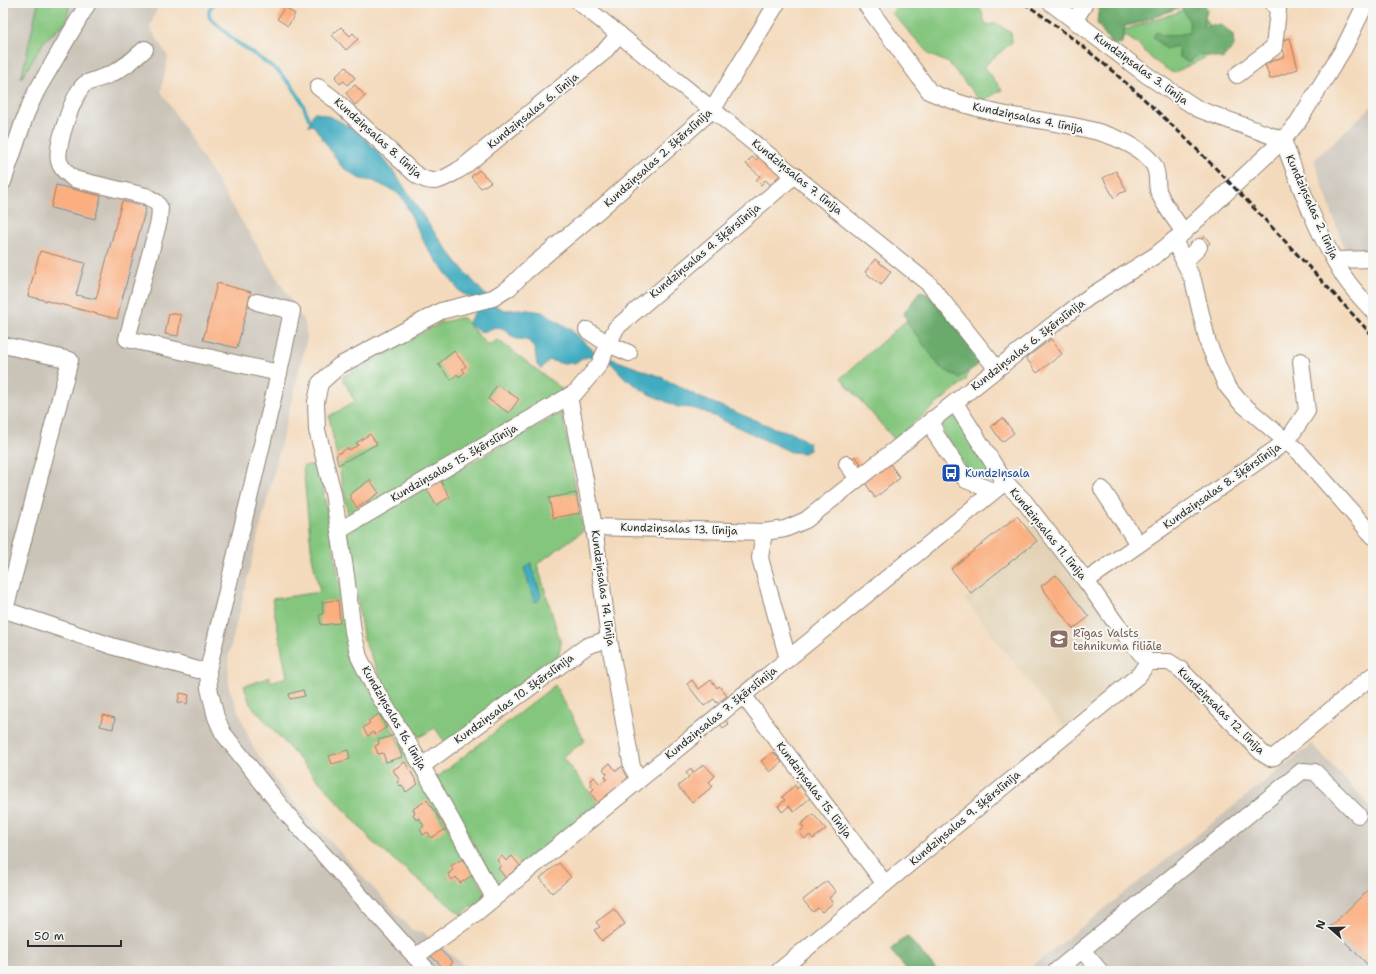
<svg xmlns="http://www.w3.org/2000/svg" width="1376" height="974" viewBox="0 0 1376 974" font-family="'Shantell Sans',sans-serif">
  <rect width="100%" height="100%" fill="#f6f6f2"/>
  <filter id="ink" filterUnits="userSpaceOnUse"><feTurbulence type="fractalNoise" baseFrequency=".025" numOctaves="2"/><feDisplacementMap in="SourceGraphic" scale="8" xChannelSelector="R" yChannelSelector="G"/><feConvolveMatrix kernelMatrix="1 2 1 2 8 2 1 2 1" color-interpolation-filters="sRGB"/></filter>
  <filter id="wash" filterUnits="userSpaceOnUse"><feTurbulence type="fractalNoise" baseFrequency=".012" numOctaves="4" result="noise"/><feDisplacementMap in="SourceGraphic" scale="16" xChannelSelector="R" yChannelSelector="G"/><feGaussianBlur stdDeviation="0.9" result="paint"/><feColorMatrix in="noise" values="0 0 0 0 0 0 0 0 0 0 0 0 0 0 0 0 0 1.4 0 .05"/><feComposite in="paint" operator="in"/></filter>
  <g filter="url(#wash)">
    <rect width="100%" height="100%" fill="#f4dabc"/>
    <polygon fill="#e2d1b4" points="1017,516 1026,528 1035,521 1140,660 1138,669 1064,727 964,599 971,593 951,569"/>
    <g fill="#cac3b8">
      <polygon points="3,3 159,3 150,27 168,57 161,91 305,323 307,338 228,658 229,688 253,747 281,788 412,930 423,932 471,971 3,971"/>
      <polygon points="1373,105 1373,251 1344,248 1314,160"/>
      <polygon points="1312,744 1373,809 1373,971 1026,971"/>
    </g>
    <g fill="#84c67e" stroke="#587854">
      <polygon points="38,3 73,4 69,5 67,19 64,24 45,40 21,79"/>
      <polygon points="892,3 968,3 981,10 986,26 996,23 1011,33 1012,42 984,66 1002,90 981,102 949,63 930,55 892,13 896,6"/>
      <polygon points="1195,3 1199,3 1219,51 1173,73 1153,60 1139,45 1123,34 1121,31 1176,13"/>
      <polygon points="935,295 975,346 966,380 894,439 841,378"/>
      <polygon points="462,317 487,345 498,340 566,392 349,520 329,416 355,402 342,377 440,323"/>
      <polygon points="562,412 583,531 537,564 561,644 557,664 446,744 435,728 419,737 391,700 364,641 346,533"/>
      <path d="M951 416 956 418 989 470 987 477 984 478 974 477C963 462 937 437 944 419Z"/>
      <polygon points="319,465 353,660 488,897 460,914 370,840 368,836 250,704 244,686 270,677 270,682 287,677 272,599 320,592 312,557 303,466"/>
      <polygon points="555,685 585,741 562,757 599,804 498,887 436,778"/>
    </g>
    <g fill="#6bab6d" stroke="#4b6b4c">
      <path d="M1101 3H1204L1207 10 1203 27C1219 23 1221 23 1233 35L1234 46 1223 59 1200 54 1188 63 1179 56V50L1176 46 1166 49 1153 37 1156 32C1167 39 1178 35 1190 32L1189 20 1181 7C1162 13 1145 23 1125 26L1122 43 1112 45 1097 23 1099 5Z"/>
      <polygon points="920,291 929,295 979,358 978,365 959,378 940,367 909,325 904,313"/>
      <polygon points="907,936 937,971 908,971 890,950"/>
    </g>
    <g fill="#41acc1" stroke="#366c76">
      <path d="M314 112C377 126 400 186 435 233 453 259 474 283 496 306L504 310 521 309 542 312 570 329 596 353 661 377 701 398 774 428 793 433 809 443 810 450 804 453 791 452 705 412 692 408 678 407 647 393 625 378 611 363 601 357H587L574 363 564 364 549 360 541 369 537 365 535 350 529 341C524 339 518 340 514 338 510 336 508 331 504 329 488 321 489 343 468 323L478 307 470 297 460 292 427 248 403 199 396 192 373 181 360 179 342 167 313 125 308 126Z"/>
      <polygon points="531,563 541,596 539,600 536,602 534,601 524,568"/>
    </g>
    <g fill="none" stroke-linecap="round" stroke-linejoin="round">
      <path stroke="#41acc1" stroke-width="3.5" d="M215 3C210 8 207 11 210 18L235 41 277 70 292 86 301 100 309 119"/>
    </g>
    <g id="blocks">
      <g fill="#fbaf80">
        <polygon points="285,7 295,14 288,26 277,19"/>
        <polygon points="341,27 350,36 353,33 358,39 346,50 332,35"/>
        <polygon points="1290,38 1298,69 1270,79 1265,64 1285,56 1281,41"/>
        <polygon points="346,67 355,78 347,85 344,81 340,84 335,77"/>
        <polygon points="355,85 365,96 355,105 346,93"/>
        <polygon points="752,157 756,160 759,157 780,174 771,185 765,180 761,185 756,180 760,176 746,164"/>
        <polygon points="479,170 491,182 481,188 471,177"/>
        <polygon points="1116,171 1127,191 1118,194 1119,195 1114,198 1103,178"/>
        <polygon points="56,185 101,196 95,219 51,208"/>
        <polygon points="122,201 146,207 117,319 28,296 40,251 85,263 76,295 96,299"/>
        <polygon points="1205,236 1210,243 1203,249 1198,242"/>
        <polygon points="875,259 891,272 881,285 865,272"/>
        <polygon points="217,283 251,292 237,348 203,340"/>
        <polygon points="169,313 181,315 178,336 165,334"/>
        <polygon points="1051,339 1062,354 1037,373 1026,358"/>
        <polygon points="454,351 466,366 462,369 465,372 459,377 457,374 451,380 438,364"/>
        <polygon points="497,385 519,399 509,413 488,399"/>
        <polygon points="1003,418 1014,433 1002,442 991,426"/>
        <polygon points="370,434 377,444 338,465 336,455 348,448 349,450 358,445 356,443"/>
        <polygon points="855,456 862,465 856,469 849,461"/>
        <polygon points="888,461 900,478 875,498 864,481"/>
        <polygon points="370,480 379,493 357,508 349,495"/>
        <polygon points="440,480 450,497 436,505 426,488"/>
        <polygon points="576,493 580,513 553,518 549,498"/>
        <polygon points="1017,516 1037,541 971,593 951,569"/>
        <polygon points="1056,575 1089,617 1073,629 1041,586"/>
        <polygon points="338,600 340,623 321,625 319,615 323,614 322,602"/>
        <polygon points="692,680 699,689 711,680 717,688 719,686 727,696 717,703 714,699 704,706 687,684"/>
        <polygon points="303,690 305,696 290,699 289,694"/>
        <polygon points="180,693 189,695 187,704 178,702"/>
        <polygon points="379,714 387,727 375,735 373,732 368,736 363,728 370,723 368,721"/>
        <polygon points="103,715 115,718 113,729 100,726"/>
        <polygon points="725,720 729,724 723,728 720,724"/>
        <polygon points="395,735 402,757 386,762 383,753 378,754 375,746 379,744 378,740"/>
        <polygon points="348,750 350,759 332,764 329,756"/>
        <polygon points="773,752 782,762 770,772 761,761"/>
        <polygon points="405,762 418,784 406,792 402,785 400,786 397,782 400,781 393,770"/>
        <polygon points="610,763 616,771 623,766 626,770 628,777 626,780 598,803 590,792 594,789 590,785 592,784 590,780 594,777 600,784 607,779 605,776 607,774 603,769"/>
        <polygon points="704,764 715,776 709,782 713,786 692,803 678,786 689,777 686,773 691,769 693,773"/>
        <polygon points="795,785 797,789 800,786 810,798 794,812 789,806 782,812 778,806 785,800 782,797"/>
        <polygon points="427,800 446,829 431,838 428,832 423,835 420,829 424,826 419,818 416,820 413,814 415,813 413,809"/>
        <polygon points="813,814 826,829 813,839 810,835 805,839 799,832 804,828 801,824"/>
        <polygon points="502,856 506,861 512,856 522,868 507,880 498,868 501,866 497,860"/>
        <polygon points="462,859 473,875 460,883 456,877 452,880 448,874 453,870 451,866"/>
        <polygon points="559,863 571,877 552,893 540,878"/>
        <polygon points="827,881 836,892 829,898 833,903 822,912 818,908 813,912 803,900"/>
        <polygon points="1373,885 1373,970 1330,927"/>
        <polygon points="614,909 625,924 602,941 594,930 600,927 596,922"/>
        <polygon points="438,948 453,962 446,970 430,955"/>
      </g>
    </g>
  </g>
  <g filter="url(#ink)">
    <use href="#blocks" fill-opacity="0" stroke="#908274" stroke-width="1"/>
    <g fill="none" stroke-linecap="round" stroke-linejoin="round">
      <defs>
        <g id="minor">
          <polyline points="580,3 929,284 997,369"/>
          <path d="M865 3 930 92C951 101 975 108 997 113 1042 123 1124 125 1153 164 1159 173 1156 181 1158 190 1162 203 1176 221 1184 232"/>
          <polyline points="1051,3 1148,76 1198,109 1283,140"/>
          <polyline points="1075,20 1084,5 1083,3"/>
          <path d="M145 49C134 59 124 68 111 74 103 78 92 80 85 84 74 91 55 148 59 161 61 169 68 174 74 179L146 196 156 202 160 208 159 221 127 339 279 373"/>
          <polyline points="1237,75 1274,47 1278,10 1273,3"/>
          <path d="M318 87 334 99 414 173C434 188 443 179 462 168L604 52 619 34"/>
          <path d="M1283 140C1300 186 1317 233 1343 275 1351 288 1363 300 1373 311"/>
          <polyline points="3,182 26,114 36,92 88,3"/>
          <polyline points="1174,240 1193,280 1208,343 1226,385 1240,402 1300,453 1373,536"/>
          <polyline points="1335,260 1373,259"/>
          <polyline points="1184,262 1199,247"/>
          <polyline points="257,302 292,311 279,373 211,658 208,670 209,688 216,717 223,733 287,814 428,971"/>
          <polyline points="587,330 608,344 629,353"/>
          <polyline points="3,345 70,360 5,610 115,647 198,670 208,670"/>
          <polyline points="569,396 594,527 609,639 632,767 639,780"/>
          <polyline points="955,403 1005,482 1024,501 1086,581 1117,625 1148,662"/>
          <polyline points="932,419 936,435 966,480 993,491"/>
          <polyline points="847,464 858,478"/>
          <polyline points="1102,489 1138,544"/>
          <polyline points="594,527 764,532 785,529 806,520 1046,330 1089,297 1156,255 1184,232 1283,140 1298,122 1344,48 1366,3"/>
          <polyline points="340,530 576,392 599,365 616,328 795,175"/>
          <polyline points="764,532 760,558 788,659"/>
          <polyline points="1086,581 1287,441 1307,411 1301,361"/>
          <polyline points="1148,662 1169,662 1180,669 1262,753 1270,758 1274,757 1373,675"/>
          <polyline points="743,695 885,884"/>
          <polyline points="422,766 587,646 609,639"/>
          <polyline points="494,898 422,766 375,689 359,657 353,632 346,575 333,493 317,430 316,402 320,383 339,366 441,311 493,298 509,288 525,272 599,210 713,109 777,3"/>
          <polyline points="1082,950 1100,971"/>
          <polyline points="415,957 476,913 563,842 1005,482"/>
          <polyline points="779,971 1139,675 1148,662"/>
          <polyline points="1056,971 1302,771 1315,772 1358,815"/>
        </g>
      </defs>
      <use href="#minor" stroke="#908274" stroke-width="18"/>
      <use href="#minor" stroke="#fff" stroke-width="16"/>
      <path stroke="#2b2b2b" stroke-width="3" stroke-dasharray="6 3" stroke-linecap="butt" d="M1024 3C1157 94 1263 219 1373 336"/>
    </g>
  </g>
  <defs>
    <symbol id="bus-square" viewBox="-11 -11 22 22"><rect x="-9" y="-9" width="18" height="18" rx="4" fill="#1a4fb4" stroke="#f6f6f2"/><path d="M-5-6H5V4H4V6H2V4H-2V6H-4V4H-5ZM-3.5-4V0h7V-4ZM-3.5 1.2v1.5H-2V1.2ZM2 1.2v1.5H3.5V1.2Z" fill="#fff"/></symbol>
    <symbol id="university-square" viewBox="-11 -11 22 22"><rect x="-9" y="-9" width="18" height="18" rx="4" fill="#8d6e63" stroke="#f6f6f2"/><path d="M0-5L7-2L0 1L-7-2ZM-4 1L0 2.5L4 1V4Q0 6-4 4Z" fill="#fff"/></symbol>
  </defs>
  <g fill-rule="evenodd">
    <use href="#bus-square" x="940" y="462" width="22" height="22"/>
    <use href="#university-square" x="1048" y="628" width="22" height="22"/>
  </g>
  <g text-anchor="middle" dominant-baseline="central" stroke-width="4" stroke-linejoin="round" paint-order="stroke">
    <g font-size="11" fill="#2b2b2b" stroke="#f6f6f2">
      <text transform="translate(1141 69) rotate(36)">Kundziņsalas 3. līnija</text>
      <text transform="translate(533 111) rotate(-39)">Kundziņsalas 6. līnija</text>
      <text transform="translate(1028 118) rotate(12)">Kundziņsalas 4. līnija</text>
      <text transform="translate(378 138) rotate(42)">Kundziņsalas 8. līnija</text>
      <text transform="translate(658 158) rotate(-42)">Kundziņsalas 2. šķērslīnija</text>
      <text transform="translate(797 177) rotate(39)">Kundziņsalas 7. līnija</text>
      <text transform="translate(1312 207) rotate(66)">Kundziņsalas 2. līnija</text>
      <text transform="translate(705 251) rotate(-40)">Kundziņsalas 4. šķērslīnija</text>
      <text transform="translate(1028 345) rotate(-38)">Kundziņsalas 6. šķērslīnija</text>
      <text transform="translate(454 463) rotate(-30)">Kundziņsalas 15. šķērslīnija</text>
      <text transform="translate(1222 486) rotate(-35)">Kundziņsalas 8. šķērslīnija</text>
      <text transform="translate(679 529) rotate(2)">Kundziņsalas 13. līnija</text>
      <text transform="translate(1048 534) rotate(51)">Kundziņsalas 11. līnija</text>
      <text transform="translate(603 588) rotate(82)">Kundziņsalas 14. līnija</text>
      <text transform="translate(514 699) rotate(-36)">Kundziņsalas 10. šķērslīnija</text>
      <text transform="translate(1221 711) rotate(45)">Kundziņsalas 12. līnija</text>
      <text transform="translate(721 713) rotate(-39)">Kundziņsalas 7. šķērslīnija</text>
      <text transform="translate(394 718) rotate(60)">Kundziņsalas 16. līnija</text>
      <text transform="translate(814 790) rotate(53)">Kundziņsalas 15. līnija</text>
      <text transform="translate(965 818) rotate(-40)">Kundziņsalas 9. šķērslīnija</text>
    </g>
    <g font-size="11" fill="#164399" stroke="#f6f6f2" text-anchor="start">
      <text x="965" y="473">Kundziņsala</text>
    </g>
    <g font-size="11" fill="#785e54" stroke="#f6f6f2" text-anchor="start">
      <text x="1073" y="633">Rīgas Valsts<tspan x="1073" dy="13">tehnikuma filiāle</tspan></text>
    </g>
  </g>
  <rect width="1376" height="974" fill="none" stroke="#f6f6f2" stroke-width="16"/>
  <g transform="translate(1330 928) rotate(290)" stroke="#f6f6f2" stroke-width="3" paint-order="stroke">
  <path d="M0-3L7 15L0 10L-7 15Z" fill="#2b2b2b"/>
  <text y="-6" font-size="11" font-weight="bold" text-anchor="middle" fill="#2b2b2b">N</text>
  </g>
  <path d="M28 940v6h93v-6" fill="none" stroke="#2b2b2b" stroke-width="2"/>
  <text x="34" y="940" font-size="12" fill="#2b2b2b" stroke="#f6f6f2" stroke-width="3" paint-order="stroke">50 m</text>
</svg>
